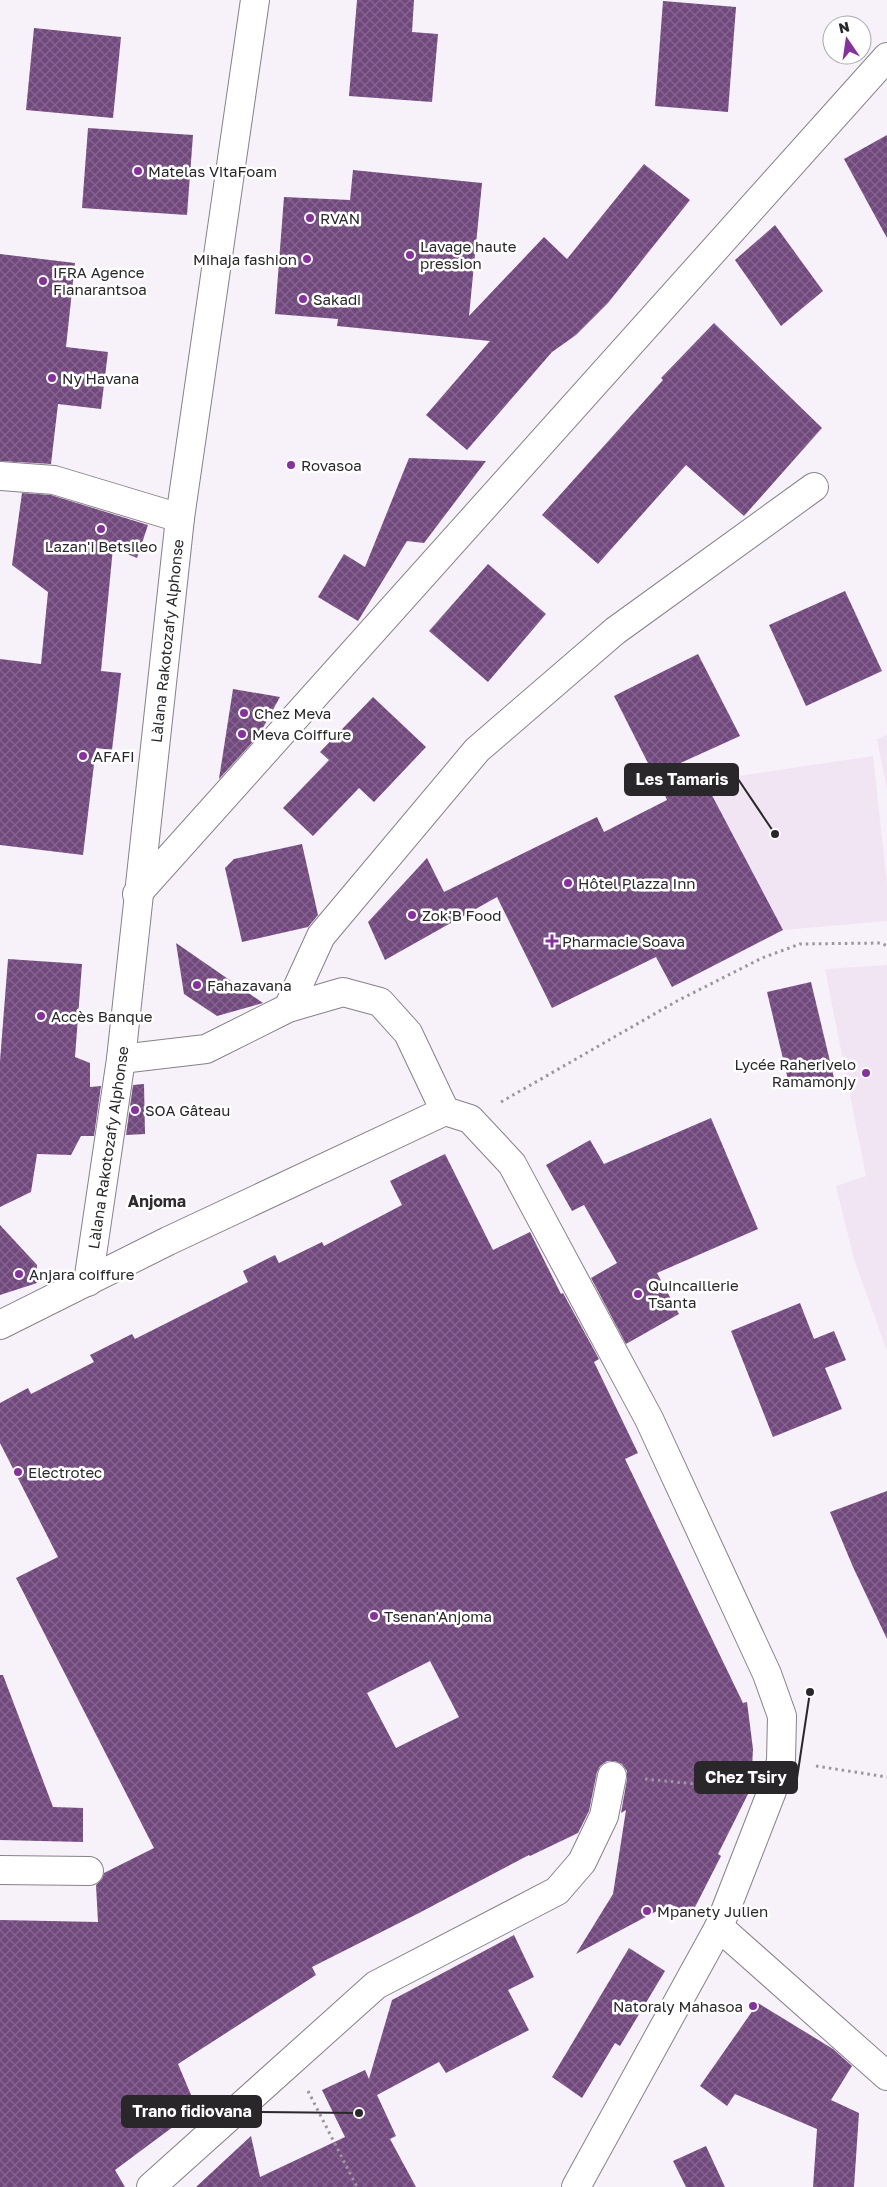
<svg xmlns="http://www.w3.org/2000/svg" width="887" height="2187" viewBox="0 0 887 2187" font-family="'Golos Text',sans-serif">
  <defs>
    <pattern id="building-cross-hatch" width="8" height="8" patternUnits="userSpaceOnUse" patternTransform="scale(1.25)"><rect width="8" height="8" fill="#72497e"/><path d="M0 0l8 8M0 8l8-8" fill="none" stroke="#85668e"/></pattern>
  </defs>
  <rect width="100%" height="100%" fill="#f7f1fa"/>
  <g fill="#f1e5f4">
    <polygon points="887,735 887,789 877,740"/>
    <polygon points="873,756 887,884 887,921 783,930 733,956 655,807 705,781"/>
    <polygon points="887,965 887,1351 854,1259 836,1186 866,1176 825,969"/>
  </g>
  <g fill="url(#building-cross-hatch)" fill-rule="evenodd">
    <polygon points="357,0 414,0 412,32 438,34 432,102 349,96"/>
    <polygon points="663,1 736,7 728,112 655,106"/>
    <polygon points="34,28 121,37 113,118 26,110"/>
    <polygon points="88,128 193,135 187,215 82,208"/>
    <polygon points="887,135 887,238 844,159"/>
    <polygon points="644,164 690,200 608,303 576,335 552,352 467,450 426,415 490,341 337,326 338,319 275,314 284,197 350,200 353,170 482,183 469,316 544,237 567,259"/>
    <polygon points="775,225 823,291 781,326 735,260"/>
    <polygon points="0,254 75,263 66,347 108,352 101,409 58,404 51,464 0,461"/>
    <polygon points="714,323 822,428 744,516 686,465 598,564 542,515 663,380 661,378"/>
    <polygon points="409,458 486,461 424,543 407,541 358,621 318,597 344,554 365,567"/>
    <polygon points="22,493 51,495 148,525 137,558 113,548 101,671 121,673 112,750 96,748 83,855 0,845 0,659 41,664 48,592 12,565"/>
    <polygon points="488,564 546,614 488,682 429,631"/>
    <polygon points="845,591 882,671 806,706 769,625"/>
    <polygon points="698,654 740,736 654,775 614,696"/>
    <polygon points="233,689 280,697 259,735 219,779"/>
    <polygon points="373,697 426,747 374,802 359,788 313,836 283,808 329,760 320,752"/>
    <polygon points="706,784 783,930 672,987 656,957 552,1008 497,897 385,960 368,922 427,858 444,892 597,817 604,832 667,800 663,791"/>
    <polygon points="302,844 318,915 308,927 242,942 225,868 234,859"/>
    <polygon points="176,943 263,1003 217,1016 184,994"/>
    <polygon points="8,959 82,964 75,1057 90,1063 90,1087 101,1086 94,1136 81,1136 71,1155 37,1154 31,1192 0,1207 0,1061"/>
    <polygon points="811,982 834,1078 790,1088 767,992"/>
    <polygon points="144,1084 145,1134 126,1135 133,1085"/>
    <polygon points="711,1118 758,1229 657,1273 679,1314 626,1344 591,1278 617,1263 584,1205 572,1211 546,1165 590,1140 604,1164"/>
    <path d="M445 1154 493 1250 530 1232 561 1294 563 1293 599 1359 594 1362 638 1453 625 1459 743 1703 747 1702 753 1749 751 1788 718 1854 721 1856 691 1915 670 1904 576 1954 613 1894 626 1810 621 1813 627 1779V1771L622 1764 615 1761H607L600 1766 597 1772 589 1811 578 1833 530 1856 529 1855 419 1913 312 1967 316 1975 178 2064 197 2109 115 2170 125 2187H0V1920L98 1922 96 1885 102 1879 104 1873 154 1848 16 1578 58 1557 0 1443V1403L28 1388 31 1394 94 1362 90 1355 132 1334 135 1339 248 1282 243 1271 275 1255 279 1263 322 1242 324 1246 402 1205 390 1181ZM430 1661 459 1717 396 1748 367 1693Z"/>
    <polygon points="0,1225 37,1265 37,1283 0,1295"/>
    <polygon points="800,1303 814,1339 834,1331 846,1360 825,1368 842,1409 773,1437 731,1331"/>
    <polygon points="887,1491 887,1639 853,1567 830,1512"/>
    <polygon points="0,1675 3,1675 53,1807 83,1808 83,1842 0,1840"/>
    <polygon points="514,1935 534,1977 508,1990 529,2030 446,2073 439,2062 377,2095 396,2136 390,2139 416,2187 196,2187 251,2136 260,2177 345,2137 322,2090 365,2070 369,2079 392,2000"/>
    <polygon points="629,1948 665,1971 620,2046 615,2043 582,2098 552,2077"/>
    <polygon points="758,2003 833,2049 852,2066 831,2100 859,2113 854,2187 813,2187 817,2129 735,2094 727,2106 700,2086"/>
    <polygon points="706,2146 725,2187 686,2187 673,2161"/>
  </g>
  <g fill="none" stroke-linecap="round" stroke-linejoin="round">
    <defs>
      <g id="minor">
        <polyline points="0,476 54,480 180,518"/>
        <polyline points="137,894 887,57"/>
        <polyline points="288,1008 321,936 477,750 615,631 814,487"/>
        <polyline points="445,1111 470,1119 512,1164 649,1419 767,1674 782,1716 781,1761 772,1791 719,1927 576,2187"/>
        <path id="s1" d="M88 1282 121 1059 180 518 255 0"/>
        <polyline points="0,1325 168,1241 445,1111 408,1033 380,1002 343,992 288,1008 206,1049 121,1059"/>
        <polyline points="0,1870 89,1871"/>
        <polyline points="719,1927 887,2076"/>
        <polyline points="151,2187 376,1985 557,1891 582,1862 604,1816 612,1776"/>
      </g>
    </defs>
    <use href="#minor" stroke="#878189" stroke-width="30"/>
    <g stroke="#9a969c" stroke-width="3" stroke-dasharray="2.5 4" stroke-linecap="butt">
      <polyline points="501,1102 677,1001 762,958 800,944 881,943 887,946"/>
      <polyline points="816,1766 887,1777"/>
      <polyline points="645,1779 736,1788"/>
      <polyline points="308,2091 357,2187"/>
    </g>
    <use href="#minor" stroke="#fff" stroke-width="28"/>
  </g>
  <g fill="#86319e" stroke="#fff" stroke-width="2">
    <circle cx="138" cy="171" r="5"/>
    <circle cx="310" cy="218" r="5"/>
    <circle cx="410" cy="255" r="5"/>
    <circle cx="307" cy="259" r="5"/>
    <circle cx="43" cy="281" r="5"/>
    <circle cx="303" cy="299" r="5"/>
    <circle cx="52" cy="378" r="5"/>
    <circle cx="291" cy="465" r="5"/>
    <circle cx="101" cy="529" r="5"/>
    <circle cx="244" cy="713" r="5"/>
    <circle cx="242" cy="734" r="5"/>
    <circle cx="83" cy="756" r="5"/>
    <circle cx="568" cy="883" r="5"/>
    <circle cx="412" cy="915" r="5"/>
    <path d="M549.5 933.5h5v5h5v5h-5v5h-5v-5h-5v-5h5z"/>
    <circle cx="197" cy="985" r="5"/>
    <circle cx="41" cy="1016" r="5"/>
    <circle cx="866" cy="1073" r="5"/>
    <circle cx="135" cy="1110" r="5"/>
    <circle cx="19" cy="1274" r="5"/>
    <circle cx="638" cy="1294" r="5"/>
    <circle cx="18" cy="1472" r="5"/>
    <circle cx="374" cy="1616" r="5"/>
    <circle cx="647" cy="1911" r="5"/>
    <circle cx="753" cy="2006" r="5"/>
  </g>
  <g text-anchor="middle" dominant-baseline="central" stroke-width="5" stroke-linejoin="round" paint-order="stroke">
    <g font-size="15" fill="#29272a" stroke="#fff" text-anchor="start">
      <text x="148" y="171">Matelas VitaFoam</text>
      <text x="320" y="218">RVAN</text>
      <text x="420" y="246">Lavage haute<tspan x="420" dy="17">pression</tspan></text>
      <text x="297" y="259" text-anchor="end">Mihaja fashion</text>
      <text x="53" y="272">IFRA Agence<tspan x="53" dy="17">Fianarantsoa</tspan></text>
      <text x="313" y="299">Sakadi</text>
      <text x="62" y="378">Ny Havana</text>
      <text x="301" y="465">Rovasoa</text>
      <text x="101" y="546" text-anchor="middle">Lazan'i Betsileo</text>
      <text x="254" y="713">Chez Meva</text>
      <text x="252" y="734">Meva Coiffure</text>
      <text x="93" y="756">AFAFI</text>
      <text x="578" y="883">Hôtel Plazza Inn</text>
      <text x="422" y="915">Zok'B Food</text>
      <text x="562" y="941">Pharmacie Soava</text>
      <text x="207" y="985">Fahazavana</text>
      <text x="51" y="1016">Accès Banque</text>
      <text x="856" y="1064" text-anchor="end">Lycée Raherivelo<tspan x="856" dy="17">Ramamonjy</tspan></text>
      <text x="145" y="1110">SOA Gâteau</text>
      <text x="29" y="1274">Anjara coiffure</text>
      <text x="648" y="1285">Quincaillerie<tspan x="648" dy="17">Tsanta</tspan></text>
      <text x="28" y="1472">Electrotec</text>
      <text x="384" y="1616">Tsenan'Anjoma</text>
      <text x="657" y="1911">Mpanety Julien</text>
      <text x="743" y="2006" text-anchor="end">Natoraly Mahasoa</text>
    </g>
    <g font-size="15" fill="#29272a" stroke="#fff">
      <text stroke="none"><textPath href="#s1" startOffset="646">Làlana Rakotozafy Alphonse</textPath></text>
      <text stroke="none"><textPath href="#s1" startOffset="136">Làlana Rakotozafy Alphonse</textPath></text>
    </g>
    <g font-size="16" font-weight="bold" fill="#312c32" stroke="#fff">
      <text x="157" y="1201">Anjoma</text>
    </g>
  </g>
  <path fill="none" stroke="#29272a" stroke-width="2" d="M775 834L738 779M810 1692L797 1778M359 2113L261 2112"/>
  <g fill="#29272a" stroke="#fff" stroke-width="2">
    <circle cx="775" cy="834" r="5"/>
    <circle cx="810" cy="1692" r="5"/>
    <circle cx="359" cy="2113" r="5"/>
  </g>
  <g fill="#29272a" stroke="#29272a" stroke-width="2">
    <rect x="625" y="764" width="113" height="31" rx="5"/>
    <rect x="695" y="1762" width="102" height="31" rx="5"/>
    <rect x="122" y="2096" width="139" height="31" rx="5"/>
  </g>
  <g font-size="16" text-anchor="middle" font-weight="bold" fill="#fff">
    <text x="682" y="785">Les Tamaris</text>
    <text x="746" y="1783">Chez Tsiry</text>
    <text x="192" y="2117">Trano fidiovana</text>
  </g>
  <g transform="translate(847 40) rotate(347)"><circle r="24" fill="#ffffff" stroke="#a9a9aa"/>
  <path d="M0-4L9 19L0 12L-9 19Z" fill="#86319e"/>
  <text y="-8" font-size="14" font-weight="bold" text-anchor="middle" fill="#29272a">N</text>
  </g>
</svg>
